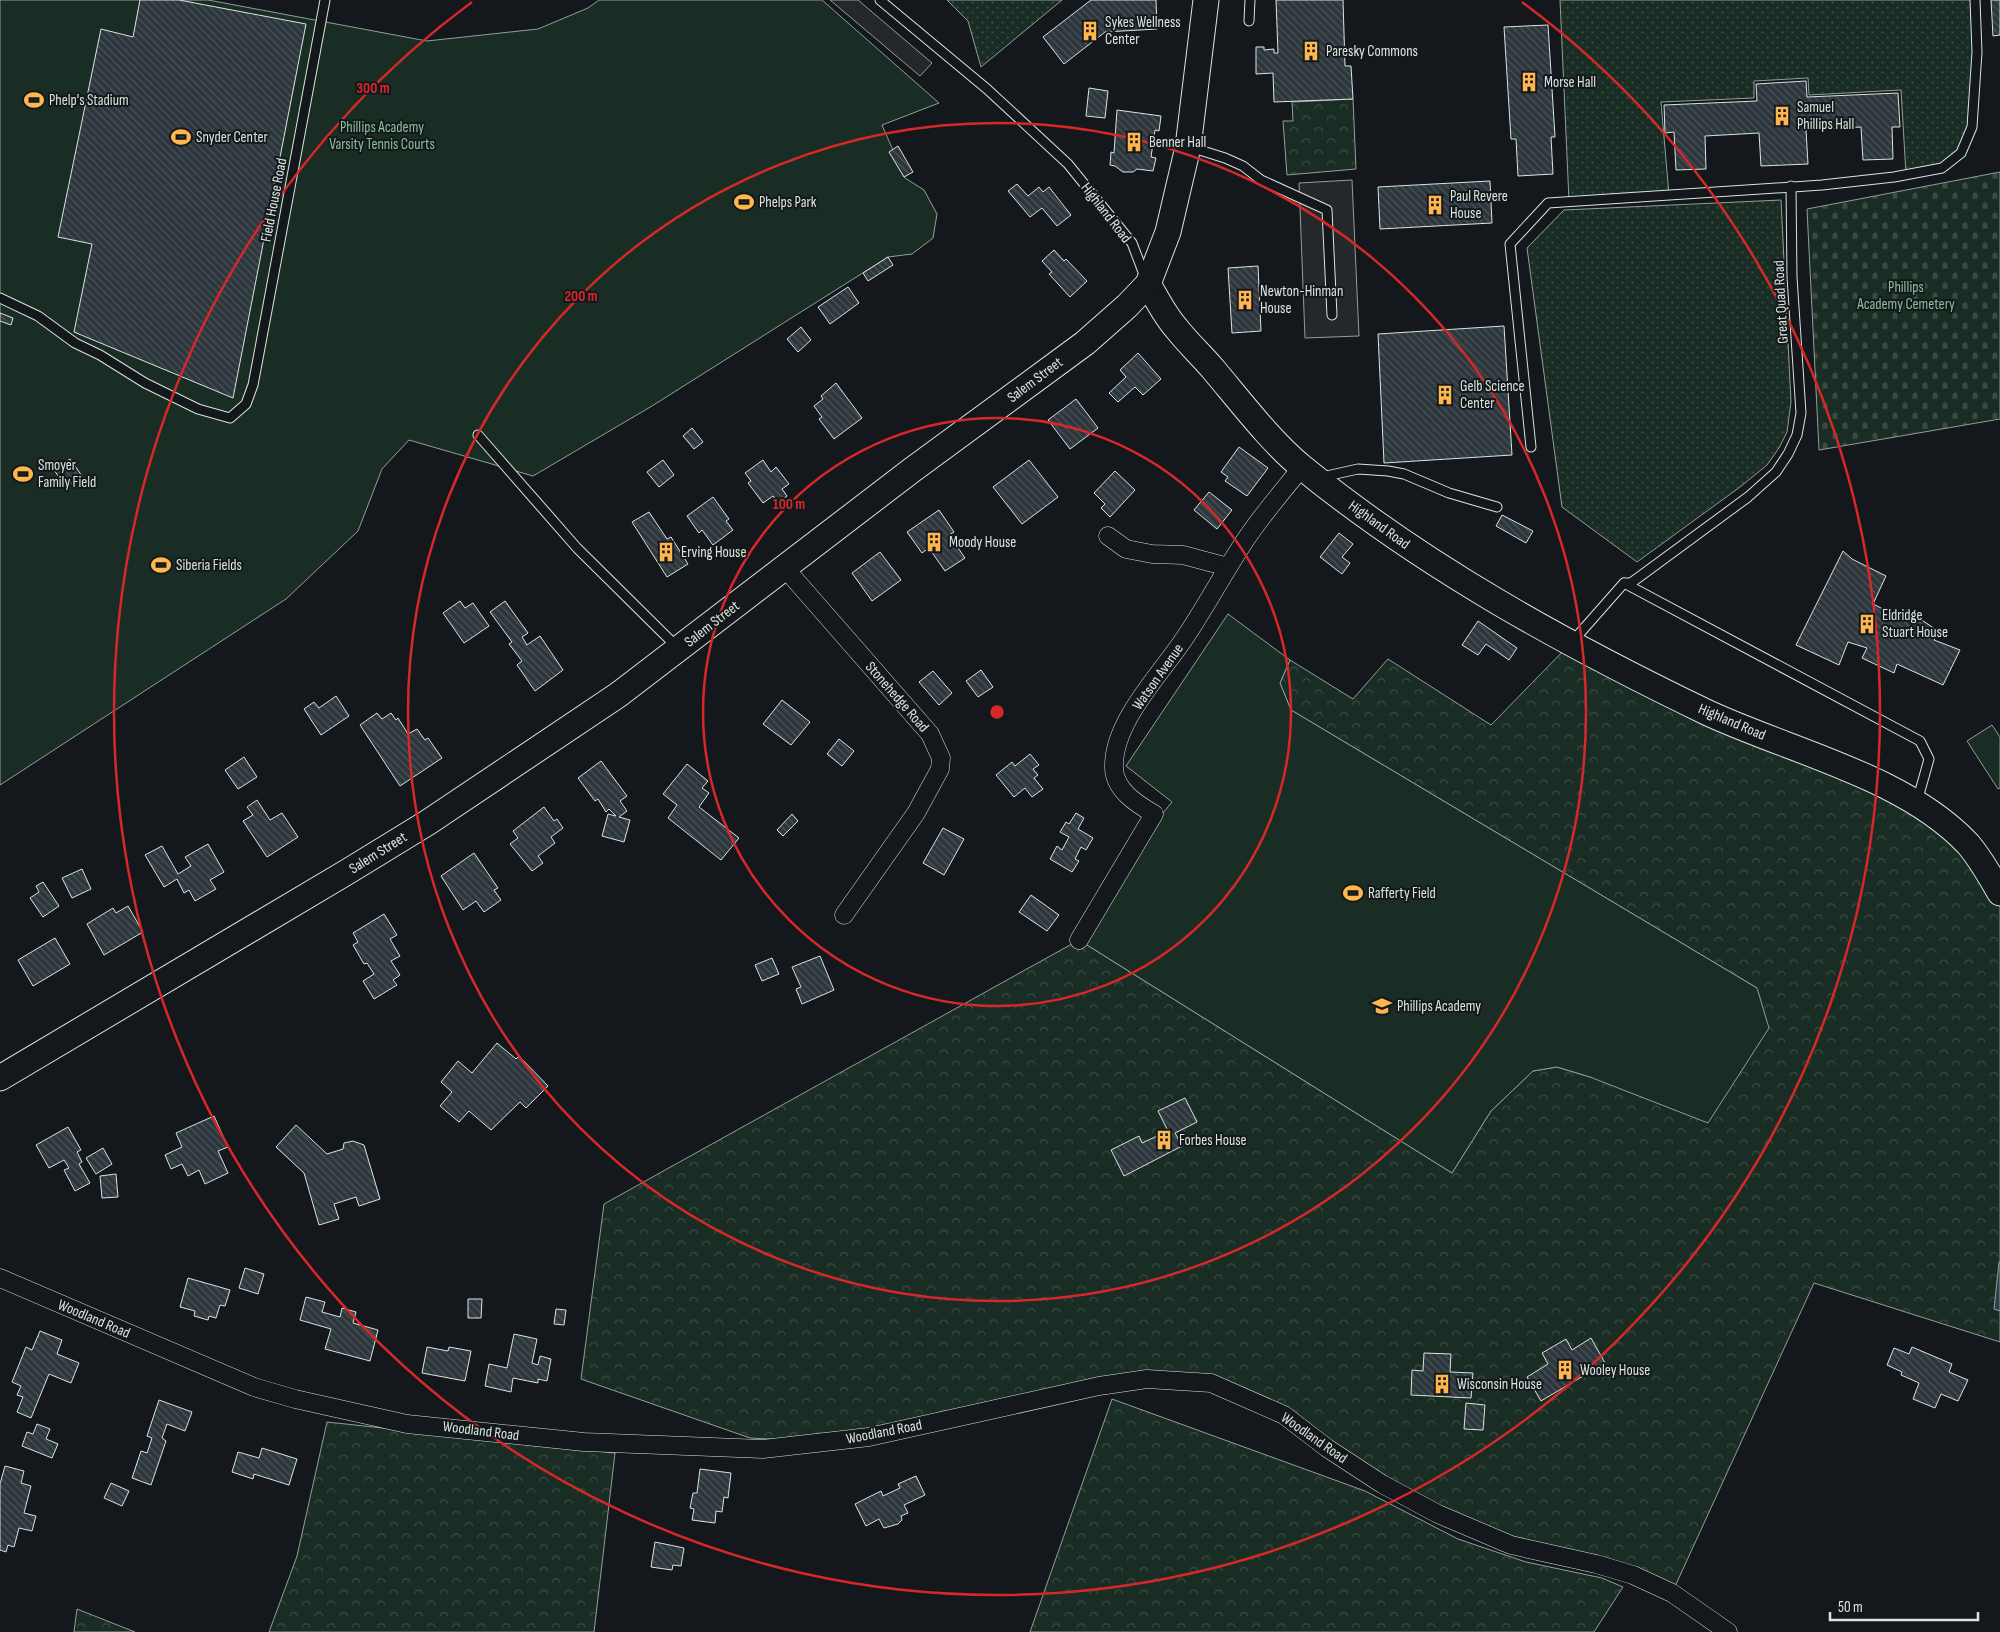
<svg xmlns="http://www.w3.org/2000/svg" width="2000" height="1632" viewBox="0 0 2000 1632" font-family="'Sofia Sans Condensed',sans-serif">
  <defs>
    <pattern id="grass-dots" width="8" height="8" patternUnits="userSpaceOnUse" patternTransform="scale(1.25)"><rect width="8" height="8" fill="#1a2d24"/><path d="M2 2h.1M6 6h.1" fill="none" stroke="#3b4b43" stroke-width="1.8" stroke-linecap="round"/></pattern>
    <pattern id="forest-crowns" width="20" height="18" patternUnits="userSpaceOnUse" patternTransform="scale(1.25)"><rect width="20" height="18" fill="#1a2d24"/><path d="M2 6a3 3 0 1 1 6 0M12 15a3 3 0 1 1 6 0" fill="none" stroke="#3b4b43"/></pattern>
    <pattern id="cemetery-stones" width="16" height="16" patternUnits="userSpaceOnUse" patternTransform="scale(1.25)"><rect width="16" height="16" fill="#1a2d24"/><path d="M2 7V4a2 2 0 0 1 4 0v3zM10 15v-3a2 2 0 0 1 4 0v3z" fill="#3b4b43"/></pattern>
    <pattern id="water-ripples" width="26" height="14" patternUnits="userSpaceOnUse" patternTransform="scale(1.25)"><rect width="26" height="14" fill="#2f3f4d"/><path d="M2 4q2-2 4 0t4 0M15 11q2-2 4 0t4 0" fill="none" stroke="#4c5b66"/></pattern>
    <pattern id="building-back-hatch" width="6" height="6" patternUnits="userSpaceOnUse" patternTransform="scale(1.25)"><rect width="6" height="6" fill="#2c363c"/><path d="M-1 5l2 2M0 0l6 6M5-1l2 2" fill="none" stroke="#4a5358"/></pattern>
  </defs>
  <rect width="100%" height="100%" fill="#14181c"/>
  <g fill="url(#grass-dots)" stroke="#939e99">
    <polygon points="947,0 1062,0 981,67 968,21"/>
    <polygon points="1560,0 1975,0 1972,127 1961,153 1942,168 1906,174 1901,90 1809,95 1808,78 1754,81 1754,98 1661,102 1669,195 1569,201"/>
    <polygon points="1781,200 1791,402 1787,432 1779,448 1767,465 1740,487 1637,562 1562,507 1527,248 1564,210"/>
  </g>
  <g fill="url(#forest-crowns)" stroke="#939e99">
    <polygon points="1353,99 1356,169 1287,175 1283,121 1293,121 1292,102"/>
    <polygon points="1571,643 1932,813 2000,899 2000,1342 1814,1283 1672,1593 1459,1524 1284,1415 1211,1383 1147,1379 829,1442 750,1438 581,1379 604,1204 1079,940 1452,1173 1491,1111 1533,1071 1557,1067 1590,1077 1757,988 1291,710 1280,683 1290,660 1353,699 1388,659 1491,725"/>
    <polygon points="1112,1399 1365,1491 1458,1539 1526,1562 1602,1578 1623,1587 1594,1632 1030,1632"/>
    <polygon points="327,1422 615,1453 594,1632 269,1632 297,1556"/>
    <polygon points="77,1609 135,1632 74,1632"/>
  </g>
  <polygon fill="url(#cemetery-stones)" stroke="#939e99" points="2000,172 2000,419 1819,450 1807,209"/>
  <g fill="#1a2d24" stroke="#939e99">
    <polygon points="0,0 208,0 427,41 538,29 588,8 599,0 822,0 939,103 882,125 905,178 924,190 937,214 933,238 912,254 888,257 652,406 533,476 409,440 382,469 358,531 286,599 0,785"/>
    <polygon points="1228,614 1290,660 1280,683 1291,710 1757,988 1769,1028 1708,1123 1590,1077 1557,1067 1533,1071 1491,1111 1452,1173 1079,940 1136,846 1172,802 1126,766"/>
    <polygon points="1992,725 2000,737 2000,788 1998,789 1967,741"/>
  </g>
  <g fill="#24282b" stroke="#939e99">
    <polygon points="830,0 858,0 932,63 920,76"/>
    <polygon points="1352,180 1359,336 1305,338 1299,183"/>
  </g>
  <polygon fill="url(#water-ripples)" stroke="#939e99" points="1999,1262 2000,1262 2000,1311 1994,1309"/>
  <g fill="url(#building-back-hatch)" stroke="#d8e6dc">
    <polygon points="140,0 179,0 306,24 233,398 74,332 92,244 58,237 101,29 133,37"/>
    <polygon points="1091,0 1156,0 1157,29 1105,32 1064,64 1043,37"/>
    <polygon points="1276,0 1343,0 1345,66 1351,66 1353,99 1274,102 1273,73 1256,74 1256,47 1264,47 1264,50 1274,49 1274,53 1278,53"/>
    <polygon points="1991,0 2000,0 2000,35 1993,36"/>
    <polygon points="1548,25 1555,137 1551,137 1553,174 1518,176 1516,139 1511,139 1504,27"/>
    <polygon points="1806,81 1807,97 1898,93 1900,127 1892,127 1893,159 1863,160 1861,127 1806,130 1808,164 1761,166 1759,133 1705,136 1706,169 1676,170 1674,132 1665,133 1664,105 1757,101 1756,84"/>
    <polygon points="1089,88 1108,91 1105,118 1086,116"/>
    <polygon points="1117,110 1161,116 1159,131 1155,130 1151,157 1156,158 1153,171 1137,169 1133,172 1123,172 1115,166 1110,165 1111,152 1114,153"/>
    <polygon points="898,146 913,172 904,177 889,152"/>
    <polygon points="1490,181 1492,223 1380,229 1378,187"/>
    <polygon points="1017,184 1028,196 1039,187 1043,192 1049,187 1071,215 1057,226 1042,208 1030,217 1008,191"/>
    <polygon points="1054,250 1064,261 1066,259 1087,281 1070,297 1049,274 1052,272 1042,261"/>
    <polygon points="888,257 893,265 868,281 863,273"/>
    <polygon points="1258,266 1261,331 1232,333 1228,268"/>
    <polygon points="848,287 859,303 830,324 818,307"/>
    <polygon points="0,313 13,318 11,325 0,321"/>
    <polygon points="1504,326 1512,455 1384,463 1378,334"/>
    <polygon points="801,327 811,340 798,352 787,339"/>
    <polygon points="1138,353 1161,379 1143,395 1135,387 1118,402 1109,393 1126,377 1120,370"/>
    <polygon points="836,383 862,418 834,439 819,419 822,417 814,406 823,399 821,396"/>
    <polygon points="1076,399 1098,428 1070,449 1048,420"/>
    <polygon points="692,428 703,442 694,449 683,436"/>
    <polygon points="1239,447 1268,468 1247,496 1225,481 1228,477 1221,472"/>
    <polygon points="70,459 82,476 66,487 54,470"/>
    <polygon points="663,460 674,475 659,487 647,472"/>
    <polygon points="763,460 771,472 776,467 789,484 782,489 787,496 778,503 773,496 763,503 748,483 751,481 745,473"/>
    <polygon points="1029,460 1058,497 1022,524 993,487"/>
    <polygon points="1115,471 1135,490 1110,517 1101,508 1105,504 1094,493"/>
    <polygon points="1209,492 1232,510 1217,529 1194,510"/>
    <polygon points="713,497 729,519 726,521 733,530 713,545 702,530 699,533 687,516"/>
    <polygon points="939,510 954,532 949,535 965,558 945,571 929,548 922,553 907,532"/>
    <polygon points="649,512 667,539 671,537 688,564 667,577 632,522"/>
    <polygon points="1502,515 1533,531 1526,543 1496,526"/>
    <polygon points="1339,533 1353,544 1342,557 1350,563 1342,574 1320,557"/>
    <polygon points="1843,551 1852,559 1886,576 1873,604 1895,615 1907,610 1941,633 1934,640 1960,650 1943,685 1897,664 1894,673 1862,658 1867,648 1848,642 1839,665 1796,645"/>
    <polygon points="880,552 901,580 872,601 852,573"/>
    <polygon points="460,601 465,608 473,603 489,626 464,643 443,613"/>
    <polygon points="505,601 528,633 522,637 527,645 540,636 563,670 535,691 517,665 522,661 509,644 512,642 490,612"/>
    <polygon points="1478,621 1517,648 1509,660 1486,644 1478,655 1462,645"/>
    <polygon points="981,670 993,687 978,697 966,681"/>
    <polygon points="933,671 952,693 939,705 919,682"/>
    <polygon points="336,696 349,716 321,735 304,709 314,702 319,708"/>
    <polygon points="782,700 810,722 791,745 763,724"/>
    <polygon points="377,713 382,719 391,713 396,720 398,718 408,734 417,729 425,740 428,738 442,758 400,786 360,725"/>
    <polygon points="839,739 854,751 842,766 827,754"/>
    <polygon points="1030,754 1039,765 1033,769 1038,775 1034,778 1043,789 1032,797 1025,788 1014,797 996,775 1012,762 1015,766"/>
    <polygon points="244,757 257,777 238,789 225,770"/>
    <polygon points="601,761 627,796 620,801 627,811 619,817 630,820 624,842 602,836 608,814 616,816 609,809 606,812 598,799 595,801 578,778"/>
    <polygon points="687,764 708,781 702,788 709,793 699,807 739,838 721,860 668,818 677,805 663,794"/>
    <polygon points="257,800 270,820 282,813 298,837 267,857 243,821 253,815 247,807"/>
    <polygon points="544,807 554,821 557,819 563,828 551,837 555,843 538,856 543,863 532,871 510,844 518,838 513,831"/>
    <polygon points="1076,813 1084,818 1078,829 1093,838 1086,850 1081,847 1075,859 1079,861 1072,872 1050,859 1057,846 1062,850 1069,837 1060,832 1066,822 1069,824"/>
    <polygon points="792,814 798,821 783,836 777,830"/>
    <polygon points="943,828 964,839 944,875 923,863"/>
    <polygon points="208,844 224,872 210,880 216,889 195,901 189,890 184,893 177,879 164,887 145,855 162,846 178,874 191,866 185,857"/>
    <polygon points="474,853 498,888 494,890 501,900 484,912 476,901 463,910 441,876"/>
    <polygon points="82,869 91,889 72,898 62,878"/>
    <polygon points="43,882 59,906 43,917 30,898 39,892 36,886"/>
    <polygon points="1031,895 1059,915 1047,931 1019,912"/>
    <polygon points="128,906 143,932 104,955 87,924 113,908 116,913"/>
    <polygon points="384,914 397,935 390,939 400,956 391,961 400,975 393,980 397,985 374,999 363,981 374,974 367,963 364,964 353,945 358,942 353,933"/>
    <polygon points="55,938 70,964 33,986 18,960"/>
    <polygon points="820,956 834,990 802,1004 796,989 801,987 792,967"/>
    <polygon points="772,958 779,974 762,981 755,965"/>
    <polygon points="497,1043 516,1059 519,1056 548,1086 526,1108 520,1102 491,1130 469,1111 459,1122 440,1106 452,1092 441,1082 458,1061 472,1073"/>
    <polygon points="1185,1098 1197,1122 1175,1133 1182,1146 1124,1176 1111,1150 1139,1136 1142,1143 1168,1131 1158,1111"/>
    <polygon points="214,1116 228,1147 218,1151 228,1173 205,1184 199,1170 188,1176 182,1164 171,1169 165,1155 182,1147 176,1133"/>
    <polygon points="296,1125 327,1154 343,1149 344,1143 353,1141 364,1145 380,1199 359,1206 356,1197 334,1204 339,1219 319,1225 304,1173 276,1147"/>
    <polygon points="68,1127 81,1150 77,1152 82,1162 79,1164 90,1183 75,1191 64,1170 69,1168 64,1160 49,1168 36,1145"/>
    <polygon points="103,1148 112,1164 96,1174 86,1158"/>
    <polygon points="116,1174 118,1197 102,1198 100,1176"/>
    <polygon points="245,1268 264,1274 258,1294 239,1288"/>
    <polygon points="188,1278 230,1290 225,1306 220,1305 216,1318 209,1316 208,1320 194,1316 195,1311 180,1307"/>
    <polygon points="306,1297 325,1302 322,1312 340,1317 342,1308 356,1312 353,1323 378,1330 370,1361 325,1349 331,1329 300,1320"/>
    <polygon points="468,1299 482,1299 481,1318 468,1318"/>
    <polygon points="556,1309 566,1310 564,1325 554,1324"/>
    <polygon points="40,1331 62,1340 57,1354 79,1363 71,1383 49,1374 31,1418 17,1412 23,1397 17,1395 21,1386 12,1382 26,1347 32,1350"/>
    <polygon points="514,1334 537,1339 532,1363 538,1365 540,1356 551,1359 547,1381 538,1379 538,1383 513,1378 511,1392 485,1386 489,1364 507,1368"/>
    <polygon points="1591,1338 1605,1363 1541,1401 1527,1377 1548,1364 1542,1353 1566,1339 1572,1350"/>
    <polygon points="427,1347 448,1351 449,1347 471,1351 465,1381 422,1373"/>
    <polygon points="1912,1347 1952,1364 1949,1372 1968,1380 1958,1401 1941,1394 1935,1408 1913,1399 1919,1383 1901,1375 1902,1372 1887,1365 1894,1348 1909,1354"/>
    <polygon points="1424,1353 1451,1354 1450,1372 1473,1373 1471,1398 1411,1395 1412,1370 1423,1371"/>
    <polygon points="159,1400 192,1412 185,1431 167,1424 162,1438 166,1441 151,1485 132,1478 141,1451 147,1453 152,1438 147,1436"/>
    <polygon points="1466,1403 1485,1405 1483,1430 1464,1429"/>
    <polygon points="37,1424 50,1429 46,1439 58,1444 52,1458 22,1446 27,1432 33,1434"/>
    <polygon points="262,1448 297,1459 289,1485 254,1474 253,1479 232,1472 238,1452 259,1458"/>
    <polygon points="5,1466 24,1471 21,1483 31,1486 24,1513 36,1516 32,1531 19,1528 14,1547 8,1545 6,1552 0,1550 0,1484"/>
    <polygon points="700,1469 731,1473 728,1498 724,1497 722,1512 716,1511 715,1523 692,1520 694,1509 690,1508 693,1493 697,1493"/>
    <polygon points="916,1476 925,1495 904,1505 908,1513 901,1516 902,1520 898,1524 884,1528 879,1519 866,1526 855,1504 881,1491 883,1496 900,1488 898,1484"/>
    <polygon points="111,1483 129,1491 122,1506 104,1498"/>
    <polygon points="655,1542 684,1548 681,1566 673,1565 672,1570 651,1567"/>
  </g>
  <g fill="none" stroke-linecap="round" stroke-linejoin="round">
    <defs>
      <g id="lane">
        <polyline points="880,0 987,89 1068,164 1132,243 1145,277"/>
        <polyline points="1249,21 1250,0"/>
        <polyline points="1190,147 1225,158 1243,166 1261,180 1327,210 1332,315"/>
        <polyline points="0,298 38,316 75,343 100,355 145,383 198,409 230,418 246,404 253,385 257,364 325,0"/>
        <polyline points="478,435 577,548 677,647"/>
        <polyline points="1531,447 1510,244 1548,203 1822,185 1894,177 1942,168 1961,153 1972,127 1977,52 1975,0"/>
        <polyline points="1322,477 1358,469 1388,471 1404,474 1449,493 1497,507"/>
        <polyline points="1624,583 1920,741 1929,759 1920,791 1913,801"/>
        <polyline points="1572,642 1624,583 1631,583 1748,497 1776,472 1788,454 1797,435 1801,413 1792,277 1791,186"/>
      </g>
      <g id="street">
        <polyline points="1108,536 1126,549 1152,554 1183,555 1228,567"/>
        <polyline points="784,567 930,734 941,758 940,769 916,813 844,915"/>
        <path d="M1079 940 1154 814C1137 804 1114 790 1114 767 1113 722 1160 675 1184 639 1205 608 1223 574 1244 542 1261 516 1282 492 1302 467"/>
        <polyline points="0,1278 254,1387 295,1399 407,1424 584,1442 763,1449 869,1437 1099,1386 1147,1379 1211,1383 1284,1415 1327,1448 1382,1484 1438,1514 1511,1545 1596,1564 1633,1575 1672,1593 1728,1632"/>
      </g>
      <g id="secondary">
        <path d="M1148 284C1157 299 1165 316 1177 329 1188 343 1201 355 1213 369 1240 401 1271 442 1303 468 1425 567 1565 644 1706 712 1789 751 1904 776 1968 844 1981 859 1990 876 2000 893"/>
        <polyline points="0,1078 347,872 427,823 618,695 912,470 1085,343 1127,306 1148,284 1168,232 1188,147 1206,0"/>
      </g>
    </defs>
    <use href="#lane" stroke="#d8e6dc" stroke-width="11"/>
    <use href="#street" stroke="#d8e6dc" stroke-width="19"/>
    <use href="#secondary" stroke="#d8e6dc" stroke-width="27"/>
    <use href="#lane" stroke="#14181c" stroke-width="9"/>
    <use href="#street" stroke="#14181c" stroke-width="18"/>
    <use href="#secondary" stroke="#14181c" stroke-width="25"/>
  </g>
  <g fill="none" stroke="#d62828" stroke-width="2.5">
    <circle cx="997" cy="712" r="294"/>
    <circle cx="997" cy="712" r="589"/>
    <path d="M1522 2A883 883 0 1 1 472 2"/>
  </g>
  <defs>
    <symbol id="building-bare" viewBox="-9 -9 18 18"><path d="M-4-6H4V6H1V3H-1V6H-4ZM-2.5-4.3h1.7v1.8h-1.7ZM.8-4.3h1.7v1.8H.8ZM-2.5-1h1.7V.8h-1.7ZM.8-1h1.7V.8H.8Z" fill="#ffb74d" stroke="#14181c" stroke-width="2.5" paint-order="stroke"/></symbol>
    <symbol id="stadium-bare" viewBox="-9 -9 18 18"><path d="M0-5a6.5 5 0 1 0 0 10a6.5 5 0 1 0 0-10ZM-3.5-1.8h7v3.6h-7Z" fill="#ffb74d" stroke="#14181c" stroke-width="2.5" paint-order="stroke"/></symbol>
    <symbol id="school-bare" viewBox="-9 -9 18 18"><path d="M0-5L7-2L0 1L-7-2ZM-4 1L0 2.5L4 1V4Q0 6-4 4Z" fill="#ffb74d" stroke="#14181c" stroke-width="2.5" paint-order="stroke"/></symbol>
  </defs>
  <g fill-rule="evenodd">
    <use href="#building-bare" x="1076" y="17" width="28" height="28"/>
    <use href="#building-bare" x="1297" y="37" width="28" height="28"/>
    <use href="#building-bare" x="1515" y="68" width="28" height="28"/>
    <use href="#stadium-bare" x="20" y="86" width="28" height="28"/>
    <use href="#building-bare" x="1768" y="102" width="28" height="28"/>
    <use href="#stadium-bare" x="167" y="123" width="28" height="28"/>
    <use href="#building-bare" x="1120" y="128" width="28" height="28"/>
    <use href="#stadium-bare" x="730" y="188" width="28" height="28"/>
    <use href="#building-bare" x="1421" y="191" width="28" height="28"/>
    <use href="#building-bare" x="1231" y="286" width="28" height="28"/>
    <use href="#building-bare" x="1431" y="381" width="28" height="28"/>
    <use href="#stadium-bare" x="9" y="460" width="28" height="28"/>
    <use href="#building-bare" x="920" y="528" width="28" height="28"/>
    <use href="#building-bare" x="652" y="538" width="28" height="28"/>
    <use href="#stadium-bare" x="147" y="551" width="28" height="28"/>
    <use href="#building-bare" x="1853" y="610" width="28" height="28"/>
    <use href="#stadium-bare" x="1339" y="879" width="28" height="28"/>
    <use href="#school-bare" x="1368" y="992" width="28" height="28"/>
    <use href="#building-bare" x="1150" y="1126" width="28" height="28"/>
    <use href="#building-bare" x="1551" y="1356" width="28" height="28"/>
    <use href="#building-bare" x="1428" y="1370" width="28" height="28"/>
  </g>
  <g text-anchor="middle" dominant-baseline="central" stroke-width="4" stroke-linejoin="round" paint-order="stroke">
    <g font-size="15" fill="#d8e6dc" stroke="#14181c" text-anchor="start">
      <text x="1105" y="22">Sykes Wellness<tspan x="1105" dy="17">Center</tspan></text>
      <text x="1326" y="51">Paresky Commons</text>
      <text x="1544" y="82">Morse Hall</text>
      <text x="49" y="100">Phelp's Stadium</text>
      <text x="1797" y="107">Samuel<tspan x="1797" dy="17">Phillips Hall</tspan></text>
      <text x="196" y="137">Snyder Center</text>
      <text x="1149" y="142">Benner Hall</text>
      <text x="1450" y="196">Paul Revere<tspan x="1450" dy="17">House</tspan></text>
      <text x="759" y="202">Phelps Park</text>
      <text x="1260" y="291">Newton-Hinman<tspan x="1260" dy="17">House</tspan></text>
      <text x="1460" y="386">Gelb Science<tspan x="1460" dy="17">Center</tspan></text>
      <text x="38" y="465">Smoyer<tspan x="38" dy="17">Family Field</tspan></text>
      <text x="949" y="542">Moody House</text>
      <text x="681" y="552">Erving House</text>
      <text x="176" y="565">Siberia Fields</text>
      <text x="1882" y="615">Eldridge<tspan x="1882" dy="17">Stuart House</tspan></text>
      <text x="1368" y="893">Rafferty Field</text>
      <text x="1397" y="1006">Phillips Academy</text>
      <text x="1179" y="1140">Forbes House</text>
      <text x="1580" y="1370">Wooley House</text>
      <text x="1457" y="1384">Wisconsin House</text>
    </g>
    <g font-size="15" fill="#8ac095" stroke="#14181c">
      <text x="382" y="127">Phillips Academy<tspan x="382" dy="17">Varsity Tennis Courts</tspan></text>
      <text x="1906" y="287">Phillips<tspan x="1906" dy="17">Academy Cemetery</tspan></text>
    </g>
    <g font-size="15" fill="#d8e6dc" stroke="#14181c">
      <text transform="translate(274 200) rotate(-79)">Field House Road</text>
      <text transform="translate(1106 213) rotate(52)">Highland Road</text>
      <text transform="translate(1781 302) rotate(-93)">Great Quad Road</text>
      <text transform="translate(1035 380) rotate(-37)">Salem Street</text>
      <text transform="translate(1379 525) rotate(36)">Highland Road</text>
      <text transform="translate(712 624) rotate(-38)">Salem Street</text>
      <text transform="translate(1158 677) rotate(-55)">Watson Avenue</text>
      <text transform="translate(897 697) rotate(49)">Stonehedge Road</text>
      <text transform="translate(1732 722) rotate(23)">Highland Road</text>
      <text transform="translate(378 853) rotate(-32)">Salem Street</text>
      <text transform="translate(94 1319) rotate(23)">Woodland Road</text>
      <text transform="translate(481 1431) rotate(7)">Woodland Road</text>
      <text transform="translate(884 1432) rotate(-11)">Woodland Road</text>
      <text transform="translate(1314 1438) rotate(35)">Woodland Road</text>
    </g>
  </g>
  <circle cx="997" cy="712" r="8" fill="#d62828" stroke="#14181c" stroke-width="2.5"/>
  <g font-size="15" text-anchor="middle" font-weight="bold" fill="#d62828" stroke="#14181c" stroke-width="4" stroke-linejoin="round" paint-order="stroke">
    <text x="373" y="93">300 m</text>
    <text x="581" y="301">200 m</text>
    <text x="789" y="509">100 m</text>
  </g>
  <path d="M1830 1612v8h148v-8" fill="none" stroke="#d8e6dc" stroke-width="2.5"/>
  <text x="1838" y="1612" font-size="15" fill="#d8e6dc" stroke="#14181c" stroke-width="4" paint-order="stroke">50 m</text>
</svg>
